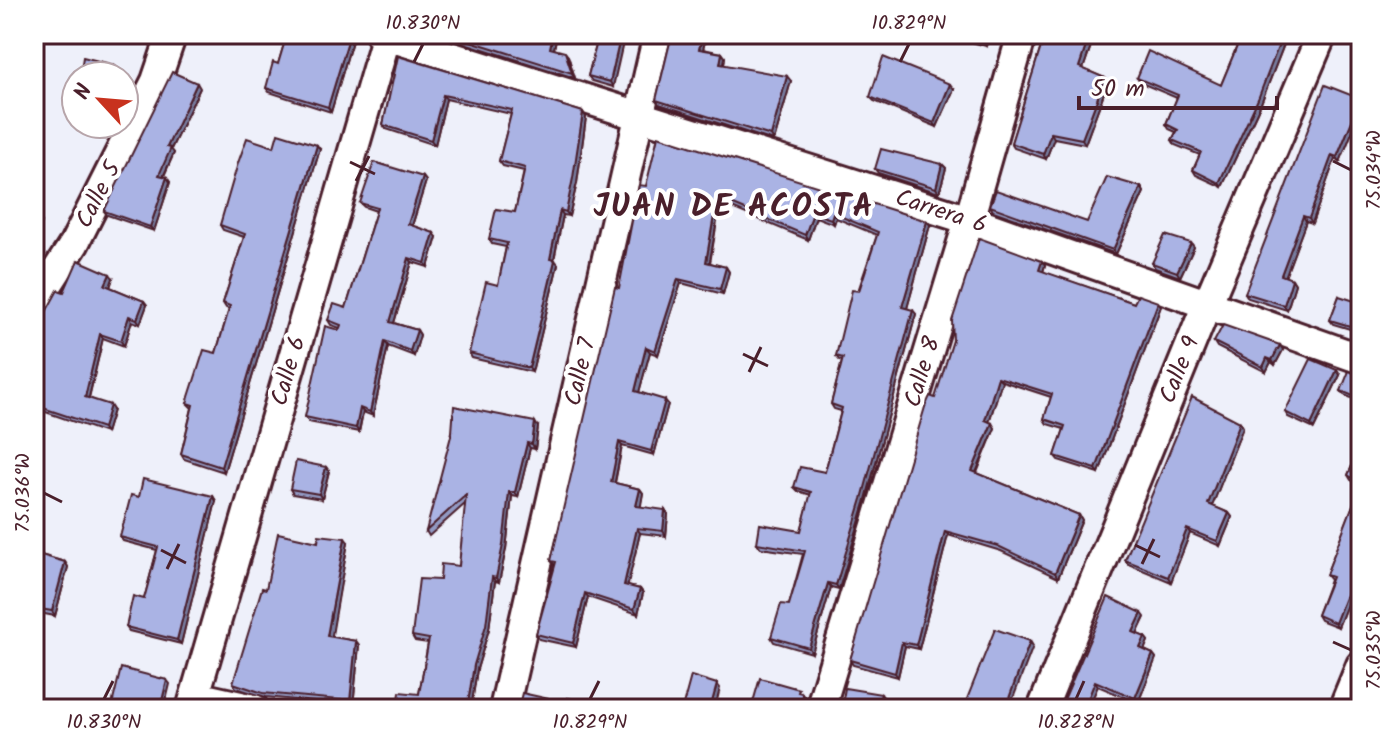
<svg xmlns="http://www.w3.org/2000/svg" width="1395" height="743" viewBox="0 0 1395 743" font-family="Kalam,sans-serif">
  <rect width="100%" height="100%" fill="#eef0fa"/>
  <filter id="ink" filterUnits="userSpaceOnUse"><feTurbulence type="fractalNoise" baseFrequency=".0125" numOctaves="2"/><feDisplacementMap in="SourceGraphic" scale="16" xChannelSelector="R" yChannelSelector="G"/><feConvolveMatrix kernelMatrix="1 2 1 2 8 2 1 2 1" color-interpolation-filters="sRGB"/></filter>
  <g filter="url(#ink)">
    <g fill="none" stroke-linecap="round" stroke-linejoin="round">
      <defs>
        <g id="minor">
          <polyline points="380,34 969,220 1361,359"/>
          <polyline points="34,306 74,244 156,81 172,34"/>
          <polyline points="195,696 254,709"/>
          <polyline points="191,709 387,34"/>
          <polyline points="504,709 658,34"/>
          <polyline points="820,709 969,220 1022,34"/>
          <polyline points="1042,709 1206,307 1322,34"/>
          <polyline points="1343,709 1361,665"/>
        </g>
      </defs>
      <use href="#minor" stroke="#4a1f2b" stroke-width="34"/>
      <use href="#minor" stroke="#fff" stroke-width="28"/>
    </g>
    <g fill="#929ac4" stroke="#4a1f2b" stroke-width="2">
      <polygon points="287,34 354,34 331,112 269,92 266,88 278,64"/>
      <polygon points="436,34 557,34 554,49 568,56 575,78"/>
      <polygon points="599,34 613,87 592,81 588,76"/>
      <polygon points="672,34 707,34 703,49 722,53 725,57 724,65 791,81 774,141 659,104 656,100"/>
      <polygon points="943,34 990,34 986,46"/>
      <polygon points="1045,34 1095,34 1083,69 1105,78 1108,82 1085,144 1054,138 1046,159 1014,148 1011,143"/>
      <polygon points="1138,34 1173,34 1170,45"/>
      <polygon points="1242,34 1288,34 1261,103 1222,187 1196,175 1193,170 1200,155 1175,145 1172,140 1176,132 1169,129 1166,124 1177,98 1141,83 1137,78 1221,85"/>
      <polygon points="1361,34 1361,49 1345,43 1342,38"/>
      <polygon points="398,56 583,112 586,117 577,183 569,216 563,215 554,260 558,264 532,372 472,358 469,353 498,285 506,247 492,244 489,239 515,212 524,171 503,166 499,161 511,114 446,99 435,145 386,129 383,125"/>
      <polygon points="200,88 171,149 174,153 164,176 170,182 154,231 107,215 104,211"/>
      <polygon points="954,89 937,127 874,101 870,97"/>
      <polygon points="1361,99 1361,110 1340,162 1335,159 1312,223 1306,221 1285,277 1292,279 1295,284 1287,310 1248,298 1245,293"/>
      <polygon points="274,147 320,149 224,472 184,459 181,454 192,408 187,403 216,353 229,309 226,308 223,303 244,237 223,230 220,225"/>
      <polygon points="942,164 946,168 939,193 878,173 875,169"/>
      <polygon points="423,177 426,181 412,226 437,237 428,267 412,262 394,323 417,330 420,335 414,356 388,346 373,416 363,412 359,432 309,422 305,417 340,328 331,325 328,320 346,308 376,211 364,207 360,203"/>
      <polygon points="646,186 927,221 930,225 907,308 916,314 865,503 839,589 831,587 812,653 774,642 771,637 789,605 803,554 761,548 757,543 801,531 811,495 798,491 794,487 825,472 841,411 834,409 831,404 842,361 839,360 836,356 877,235 836,218 834,224 816,217 808,240 720,203 710,263 726,267 729,272 723,294 681,283 658,355 650,352 639,392 668,404 654,455 622,446 615,483 640,489 643,493 640,507 668,514 666,536 640,533 627,586 640,589 643,593 638,614 588,597 576,647 539,639 536,634 555,565 551,561 619,288"/>
      <polygon points="1141,187 1144,192 1116,254 993,211 990,206 1087,222"/>
      <polygon points="1191,243 1194,247 1180,277 1155,268 1152,263"/>
      <polygon points="1045,265 1043,272 1134,303 1161,306 1099,473 1058,460 1055,456 1064,429 1047,424 1044,419 1051,397 1002,381 989,422 995,428 977,473 1079,515 1082,520 1058,578 1001,551 948,535 919,649 905,646 898,677 853,665 850,660 935,398"/>
      <polygon points="113,278 110,287 144,301 147,305 140,324 132,321 124,346 103,338 89,398 113,410 106,433 37,409 34,420 34,322 40,323"/>
      <polygon points="1339,296 1360,332 1333,324 1330,320"/>
      <polygon points="1214,342 1280,345 1283,350 1275,365 1271,362 1266,372 1217,347"/>
      <polygon points="1340,375 1314,429 1288,417 1285,412"/>
      <polygon points="1361,376 1361,402 1344,395 1341,391"/>
      <polygon points="1240,422 1243,427 1212,506 1229,513 1232,517 1220,546 1190,533 1171,582 1128,564 1125,560"/>
      <polygon points="538,427 535,449 530,448 518,497 512,496 506,549 499,582 495,581 489,629 477,669 471,709 398,709 419,694 428,643 415,641 412,636 440,580 459,566 466,503 429,536 426,531"/>
      <polygon points="1361,446 1361,569 1338,627 1320,620 1317,615 1330,580 1326,575 1361,485 1351,480 1348,475"/>
      <polygon points="326,467 329,471 322,499 293,494 290,489"/>
      <polygon points="213,496 216,501 181,644 129,631 126,627 144,599 157,550 123,541 120,537 139,497"/>
      <polygon points="318,542 348,542 331,637 356,641 359,645 353,706 266,697 236,688 233,683 266,589"/>
      <polygon points="34,553 65,562 68,567 55,616 34,612"/>
      <polygon points="1145,617 1137,634 1145,637 1148,641 1144,650 1153,654 1156,658 1138,703 1098,686 1060,709"/>
    </g>
    <g fill="#777da0" stroke="#4a1f2b" stroke-width="2">
      <polygon points="350,34 354,34 331,112 328,107"/>
      <polygon points="553,34 557,34 553,53 550,48"/>
      <polygon points="621,34 625,34 613,87 610,82"/>
      <polygon points="703,34 707,34 702,53 699,49"/>
      <polygon points="985,34 990,34 986,46 983,42"/>
      <polygon points="1090,34 1095,34 1082,72 1079,67"/>
      <polygon points="1169,34 1173,34 1170,45 1167,41"/>
      <polygon points="1283,34 1288,34 1261,103 1222,187 1219,183"/>
      <polygon points="565,52 568,56 575,78 572,73"/>
      <polygon points="722,53 725,57 723,68 720,64"/>
      <polygon points="114,65 118,69 116,76 111,76"/>
      <polygon points="787,76 791,81 774,141 771,136"/>
      <polygon points="1105,78 1108,82 1085,144 1082,139"/>
      <polygon points="197,83 200,88 171,149 174,153 162,179 159,175 167,147"/>
      <polygon points="950,84 954,89 937,127 934,123"/>
      <polygon points="443,95 446,99 435,145 431,140"/>
      <polygon points="1361,99 1361,110 1340,162 1337,157"/>
      <polygon points="583,112 586,117 577,183 569,216 566,212"/>
      <polygon points="1051,133 1054,138 1046,159 1043,154"/>
      <polygon points="317,145 320,149 224,472 221,467"/>
      <polygon points="1332,155 1335,159 1312,223 1309,218"/>
      <polygon points="942,164 946,168 939,193 936,188"/>
      <polygon points="38,171 41,175 34,189 34,178"/>
      <polygon points="167,177 170,182 154,231 150,227"/>
      <polygon points="423,177 426,181 411,229 408,224"/>
      <polygon points="1141,187 1144,192 1116,254 1113,250"/>
      <polygon points="717,198 720,203 709,266 706,262"/>
      <polygon points="560,210 563,215 553,264 550,259"/>
      <polygon points="813,213 816,217 808,240 805,235"/>
      <polygon points="833,213 836,218 834,224 831,219"/>
      <polygon points="1303,216 1306,221 1284,280 1281,275"/>
      <polygon points="39,218 42,222 34,241 34,229"/>
      <polygon points="927,221 930,225 906,312 902,307"/>
      <polygon points="434,233 437,237 428,267 425,263"/>
      <polygon points="1191,243 1194,247 1180,277 1177,272"/>
      <polygon points="409,258 412,262 393,326 390,322"/>
      <polygon points="555,260 558,264 532,372 529,368"/>
      <polygon points="1042,261 1045,265 1042,275 1039,270"/>
      <polygon points="726,267 729,272 723,294 720,289"/>
      <polygon points="110,274 113,278 109,290 105,285"/>
      <polygon points="678,279 681,283 658,355 655,351"/>
      <polygon points="1292,279 1295,284 1287,310 1284,305"/>
      <polygon points="144,301 147,305 140,324 137,319"/>
      <polygon points="1158,302 1161,306 1099,473 1096,469"/>
      <polygon points="913,310 916,314 865,503 839,589 836,585"/>
      <polygon points="1361,315 1361,329 1360,332 1357,328"/>
      <polygon points="129,316 132,321 124,346 121,341"/>
      <polygon points="417,330 420,335 414,356 410,351"/>
      <polygon points="100,334 103,338 88,401 85,397"/>
      <polygon points="385,341 388,346 373,416 370,412"/>
      <polygon points="1280,345 1283,350 1275,365 1272,360"/>
      <polygon points="646,347 650,352 638,396 635,391"/>
      <polygon points="1267,358 1271,362 1266,372 1263,367"/>
      <polygon points="1337,370 1340,375 1314,429 1311,425"/>
      <polygon points="998,377 1002,381 988,425 985,420"/>
      <polygon points="665,400 668,404 654,455 651,451"/>
      <polygon points="34,405 37,409 34,420"/>
      <polygon points="110,405 113,410 106,433 103,428"/>
      <polygon points="360,408 363,412 359,432 356,428"/>
      <polygon points="535,422 538,427 535,449 532,444"/>
      <polygon points="1240,422 1243,427 1211,509 1208,504"/>
      <polygon points="992,423 995,428 975,475 972,471"/>
      <polygon points="619,442 622,446 614,486 611,482"/>
      <polygon points="527,443 530,448 518,497 515,492"/>
      <polygon points="37,466 40,471 34,496 34,479"/>
      <polygon points="326,467 329,471 322,499 319,494"/>
      <polygon points="640,489 643,493 640,511 636,506"/>
      <polygon points="509,492 512,496 506,549 499,582 496,578"/>
      <polygon points="213,496 216,501 181,644 177,640"/>
      <polygon points="665,510 668,514 666,536 663,531"/>
      <polygon points="1229,513 1232,517 1220,546 1217,541"/>
      <polygon points="1079,515 1082,520 1058,578 1055,573"/>
      <polygon points="637,528 640,533 627,589 624,585"/>
      <polygon points="1187,529 1190,533 1171,582 1168,577"/>
      <polygon points="945,531 948,535 919,649 916,645"/>
      <polygon points="345,538 348,542 331,641 327,636"/>
      <polygon points="1361,556 1361,569 1338,627 1335,623"/>
      <polygon points="65,562 68,567 55,616 52,611"/>
      <polygon points="492,577 495,581 489,629 477,669 471,709 467,709 474,665"/>
      <polygon points="828,583 831,587 812,653 809,648"/>
      <polygon points="640,589 643,593 638,614 634,609"/>
      <polygon points="585,593 588,597 576,647 573,643"/>
      <polygon points="1142,613 1145,617 1136,636 1133,632"/>
      <polygon points="1145,637 1148,641 1143,653 1140,648"/>
      <polygon points="356,641 359,645 353,706 350,701"/>
      <polygon points="1030,641 1033,646 1009,709 1005,709"/>
      <polygon points="902,642 905,646 898,677 895,673"/>
      <polygon points="1153,654 1156,658 1138,703 1135,698"/>
      <polygon points="167,680 170,684 164,709 160,709"/>
      <polygon points="1095,681 1098,686 1088,709 1084,709"/>
      <polygon points="717,684 720,688 715,709 710,709"/>
      <polygon points="802,693 806,698 804,709 801,709"/>
      <polygon points="881,694 884,698 881,709 876,709"/>
    </g>
    <g fill="#aab3e4" stroke="#4a1f2b" stroke-width="2">
      <polygon points="287,34 350,34 328,107 266,88 273,62 278,64"/>
      <polygon points="448,34 553,34 550,48 565,52 572,73"/>
      <polygon points="599,34 621,34 610,82 588,76"/>
      <polygon points="672,34 703,34 699,49 722,53 720,64 787,76 771,136 656,100"/>
      <polygon points="955,34 985,34 983,42"/>
      <polygon points="1045,34 1090,34 1079,67 1105,78 1082,139 1051,133 1043,154 1011,143"/>
      <polygon points="1148,34 1169,34 1167,41"/>
      <polygon points="1242,34 1283,34 1258,99 1219,183 1193,170 1201,152 1172,140 1178,130 1166,124 1178,95 1137,78 1148,51 1221,85"/>
      <polygon points="1343,34 1361,34 1361,46 1342,38"/>
      <polygon points="398,56 583,112 573,178 566,212 560,210 550,259 555,260 529,368 469,353 486,282 498,285 507,243 489,239 496,209 515,212 525,168 499,161 512,110 443,95 431,140 383,125"/>
      <polygon points="83,57 114,65 111,76 80,76"/>
      <polygon points="883,57 950,84 934,123 870,97"/>
      <polygon points="172,72 197,83 167,147 171,148 159,175 167,177 150,227 104,211"/>
      <polygon points="1325,85 1361,99 1337,157 1332,155 1309,218 1303,216 1281,275 1292,279 1284,305 1245,293"/>
      <polygon points="278,133 317,145 221,467 181,454 193,405 187,403 204,350 216,353 230,306 223,303 245,234 220,225 238,163 247,138 274,147"/>
      <polygon points="658,136 927,221 902,307 913,310 862,499 836,585 828,583 809,648 771,637 781,604 789,605 805,551 757,543 760,524 801,531 811,492 794,487 800,467 825,472 842,408 831,404 843,358 836,356 852,290 859,291 878,232 833,213 831,219 813,213 805,235 717,198 706,262 726,267 720,289 678,279 655,351 646,347 635,391 665,400 651,451 619,442 611,482 640,489 636,506 665,510 663,531 637,528 624,585 640,589 634,609 585,593 573,643 536,634 556,562 551,561 615,287 619,288 639,185 646,186"/>
      <polygon points="881,149 942,164 936,188 875,169"/>
      <polygon points="374,162 423,177 408,224 434,233 425,263 409,258 390,322 417,330 410,351 385,341 370,412 360,408 356,428 305,417 325,326 339,330 341,325 328,320 334,304 346,308 377,208 360,203"/>
      <polygon points="1107,177 1141,187 1113,250 990,206 996,190 1087,222"/>
      <polygon points="34,216 39,218 34,229"/>
      <polygon points="1165,235 1191,243 1177,272 1152,263"/>
      <polygon points="979,238 1042,261 1039,270 1134,303 1138,295 1158,302 1096,469 1055,456 1065,426 1044,419 1052,394 998,377 985,420 992,423 972,471 1079,515 1055,573 998,546 945,531 916,645 902,642 895,673 850,660 925,407 930,396 935,398 953,340 952,321"/>
      <polygon points="78,260 110,274 105,285 144,301 137,319 129,316 121,341 100,334 85,397 110,405 103,428 34,405 34,322 40,323 58,290 64,292"/>
      <polygon points="1339,296 1361,303 1361,315 1357,328 1330,320"/>
      <polygon points="1223,325 1280,345 1272,360 1267,358 1263,367 1214,342"/>
      <polygon points="1311,359 1337,370 1311,425 1285,412"/>
      <polygon points="1349,371 1361,376 1361,399 1341,391"/>
      <polygon points="1192,397 1240,422 1208,504 1229,513 1217,541 1187,529 1168,577 1125,560"/>
      <polygon points="454,406 535,422 532,444 527,443 515,492 509,492 503,545 496,578 492,577 486,625 474,665 467,709 398,709 400,692 419,694 429,639 412,636 419,579 440,580 441,564 459,566 466,495 426,531 452,432"/>
      <polygon points="1361,446 1361,483 1348,475"/>
      <polygon points="296,461 326,467 319,494 290,489"/>
      <polygon points="34,465 37,466 34,479"/>
      <polygon points="143,479 213,496 177,640 126,627 133,596 144,599 158,547 120,537 131,495 139,497"/>
      <polygon points="1361,484 1361,556 1335,623 1317,615 1332,577 1326,575"/>
      <polygon points="278,533 318,542 319,535 345,538 327,636 356,641 350,701 263,693 233,683 262,588 266,589"/>
      <polygon points="34,553 65,562 52,611 34,608"/>
      <polygon points="1108,597 1142,613 1133,632 1145,637 1140,648 1153,654 1135,698 1095,681 1084,709 1060,709"/>
      <polygon points="995,629 1030,641 1005,709 963,709"/>
      <polygon points="121,668 167,680 160,709 111,709"/>
      <polygon points="691,676 717,684 710,709 682,709"/>
      <polygon points="760,678 799,689 798,692 802,693 801,709 751,709"/>
      <polygon points="845,688 881,694 876,709 832,709 835,703 842,705"/>
      <polygon points="522,693 567,703 568,698 601,706 600,709 518,709"/>
    </g>
  </g>
  <path fill="none" stroke="#4a1f2b" stroke-width="3" d="M414 62 423 44M900 62 909 44M1333 161 1351 170M350 162 375 174M356 181 369 156M743 354 768 366M749 372 761 347M44 493 62 502M1135 545 1160 557M161 550 186 563M1142 564 1154 539M167 569 179 544M1333 642 1351 650M104 699 113 681M590 699 599 681M1076 699 1084 681"/>
  <g text-anchor="middle" dominant-baseline="central" stroke-width="8" stroke-linejoin="round" paint-order="stroke">
    <g font-size="24" fill="#4a1f2b" stroke="#fff">
      <text transform="translate(99 195) rotate(-63)">Calle 5</text>
      <text transform="translate(941 212) rotate(18)">Carrera 6</text>
      <text transform="translate(1180 370) rotate(-68)">Calle 9</text>
      <text transform="translate(289 371) rotate(-74)">Calle 6</text>
      <text transform="translate(581 372) rotate(-77)">Calle 7</text>
      <text transform="translate(923 372) rotate(-73)">Calle 8</text>
    </g>
    <g font-size="32" font-weight="bold" letter-spacing="2" fill="#4a1f2b" stroke="#fff">
      <text x="734" y="207">JUAN DE ACOSTA</text>
    </g>
  </g>
  <rect width="1395" height="743" fill="none" stroke="#fff" stroke-width="88"/>
  <g transform="translate(100 100) rotate(296)"><circle r="38" fill="#ffffff" stroke="#b7a5aa" stroke-width="2"/>
  <path d="M0-6L14 30L0 20L-14 30Z" fill="#c8321e"/>
  <text y="-12" font-size="22" font-weight="bold" text-anchor="middle" fill="#4a1f2b">N</text>
  </g>
  <path d="M1079 96v12h198v-12" fill="none" stroke="#4a1f2b" stroke-width="4"/>
  <text x="1091" y="96" font-size="24" fill="#4a1f2b" stroke="#ffffff" stroke-width="6" paint-order="stroke">50 m</text>
  <rect x="44" y="44" width="1307" height="655" fill="none" stroke="#4a1f2b" stroke-width="3"/>
  <g font-size="20" text-anchor="middle" fill="#4a1f2b">
    <text x="423" y="29">10.830°N</text>
    <text x="909" y="29">10.829°N</text>
    <text transform="translate(1373 170) rotate(-90)" y="7">75.034°W</text>
    <text transform="translate(22 493) rotate(-90)" y="7">75.036°W</text>
    <text transform="translate(1373 650) rotate(-90)" y="7">75.035°W</text>
    <text x="104" y="728">10.830°N</text>
    <text x="590" y="728">10.829°N</text>
    <text x="1076" y="728">10.828°N</text>
  </g>
</svg>
